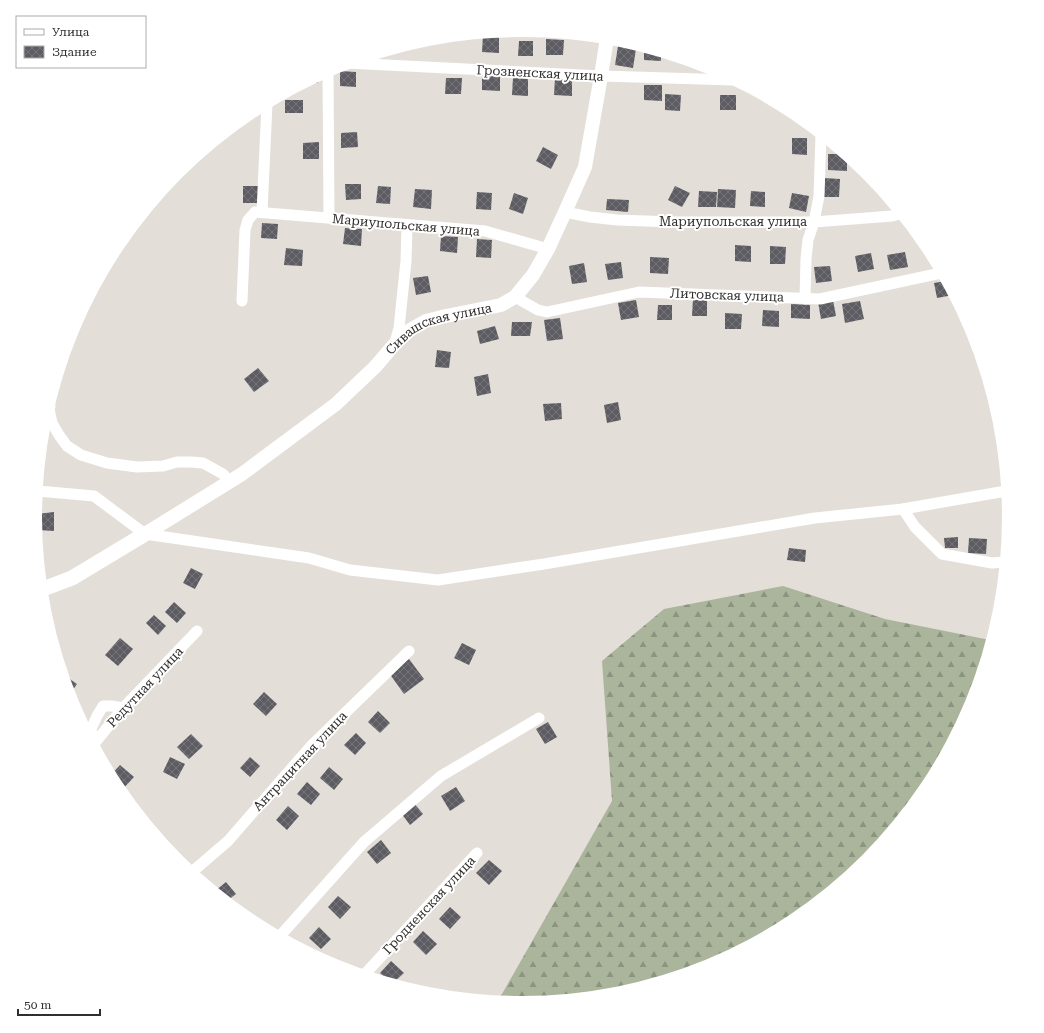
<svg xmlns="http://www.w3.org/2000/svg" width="1044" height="1033" viewBox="0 0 1044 1033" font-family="'Roboto Serif',serif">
  <defs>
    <pattern id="forest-firs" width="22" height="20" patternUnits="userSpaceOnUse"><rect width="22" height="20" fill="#aab59b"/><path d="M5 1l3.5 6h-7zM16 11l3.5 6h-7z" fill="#8b947f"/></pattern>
    <pattern id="building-cross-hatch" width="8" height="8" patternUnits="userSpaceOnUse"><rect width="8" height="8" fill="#5c5c62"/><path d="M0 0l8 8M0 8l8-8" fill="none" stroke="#75757a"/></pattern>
  </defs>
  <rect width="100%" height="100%" fill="#e4ded9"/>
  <polygon fill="url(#forest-firs)" points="783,586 885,619 990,640 971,703 926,787 866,861 792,921 708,966 617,994 522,1003 498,1001 612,801 602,661 664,609"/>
  <g fill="url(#building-cross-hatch)">
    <polygon points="483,35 499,35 499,53 482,52"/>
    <polygon points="546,39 564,40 563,55 546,55"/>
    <polygon points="519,41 533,41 533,56 518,56"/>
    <polygon points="618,46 636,49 633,68 615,65"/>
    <polygon points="644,48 661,53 661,61 644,60"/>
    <polygon points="340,71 356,72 356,87 340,86"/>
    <polygon points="482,74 500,75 500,91 482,90"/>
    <polygon points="318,77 318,83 307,83 314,78"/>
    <polygon points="446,78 462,78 461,94 445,94"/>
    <polygon points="513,78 528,79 528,96 512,95"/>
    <polygon points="555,78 572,78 572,96 554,95"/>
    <polygon points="644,85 662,85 662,101 644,100"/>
    <polygon points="665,94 681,95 680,111 665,110"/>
    <rect x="720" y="95" width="16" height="15"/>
    <rect x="285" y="100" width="18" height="13"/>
    <polygon points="357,132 358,147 341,148 341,133"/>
    <polygon points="792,138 807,138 807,155 792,154"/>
    <polygon points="319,142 319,159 303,159 303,143"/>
    <polygon points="543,147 558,155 551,169 536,161"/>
    <polygon points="828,154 843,154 847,157 847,171 828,170"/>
    <polygon points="824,178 840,179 839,197 824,197"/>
    <polygon points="345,184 361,184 361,199 346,200"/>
    <rect x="243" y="186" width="17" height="17"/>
    <polygon points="378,186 391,187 390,204 376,203"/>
    <polygon points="675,186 690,193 682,207 668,200"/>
    <polygon points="415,189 432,190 431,209 413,207"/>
    <polygon points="718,189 736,190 735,208 717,207"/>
    <polygon points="699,191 717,192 716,207 698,207"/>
    <polygon points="751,191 765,192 765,207 750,206"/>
    <polygon points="477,192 492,193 491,210 476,209"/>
    <polygon points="514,193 528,198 523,214 509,209"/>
    <polygon points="792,193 809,196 806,212 789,208"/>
    <polygon points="607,199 629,200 628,212 606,210"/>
    <polygon points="262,223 278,224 277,239 261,238"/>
    <polygon points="345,228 362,229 361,246 343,244"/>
    <polygon points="441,236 458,237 457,253 440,251"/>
    <polygon points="477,239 492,240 491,258 476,257"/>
    <polygon points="735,245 751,246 751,262 735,261"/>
    <polygon points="770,246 786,247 785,264 770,264"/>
    <polygon points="286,248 303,250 302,266 284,265"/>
    <polygon points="905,252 908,267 890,270 887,255"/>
    <polygon points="871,253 874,269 858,272 855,256"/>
    <polygon points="650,257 669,258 668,274 650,273"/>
    <polygon points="621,262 623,278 608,280 605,264"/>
    <polygon points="584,263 587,282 572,284 569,266"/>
    <polygon points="830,266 832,281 816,283 814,267"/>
    <polygon points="428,276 431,292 416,295 413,278"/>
    <polygon points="945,281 953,295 937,298 934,283"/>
    <polygon points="693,299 707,299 707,316 692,316"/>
    <polygon points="636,300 639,317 621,320 618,303"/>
    <polygon points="833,300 836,316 821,319 818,302"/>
    <polygon points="860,301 864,319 845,323 842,304"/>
    <polygon points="791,304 810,305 810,319 791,318"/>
    <polygon points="658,305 672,305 672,320 657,320"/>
    <polygon points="763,310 779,311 779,327 762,326"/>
    <polygon points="725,313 742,314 741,329 725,329"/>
    <polygon points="560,318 563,339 547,341 544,320"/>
    <polygon points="512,322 532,322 530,336 511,336"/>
    <polygon points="495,326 499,339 480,344 477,331"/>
    <polygon points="437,350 451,352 449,368 435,367"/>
    <polygon points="258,368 269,381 254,392 244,379"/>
    <polygon points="488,374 491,393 477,396 474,377"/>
    <polygon points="618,402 621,420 607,423 604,405"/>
    <polygon points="561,403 562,419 545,421 543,404"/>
    <polygon points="54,512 54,531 37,530 37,514"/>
    <polygon points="958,537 958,548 945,548 944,538"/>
    <polygon points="969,538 987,539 986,554 968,553"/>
    <polygon points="789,548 806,550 805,562 787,560"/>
    <polygon points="191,568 203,574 195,589 183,583"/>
    <polygon points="174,602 186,613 177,623 165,612"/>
    <polygon points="154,615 166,626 158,635 146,623"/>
    <polygon points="120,638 133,649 118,666 105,655"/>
    <polygon points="462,643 476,650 469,665 454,658"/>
    <polygon points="409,659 424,679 404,694 389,673"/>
    <polygon points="64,675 77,684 70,694"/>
    <polygon points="264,692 277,704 266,716 253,704"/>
    <polygon points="378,711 390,723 380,733 368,722"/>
    <polygon points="548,722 557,737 545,744 536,729"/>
    <polygon points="356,733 366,743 355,755 344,745"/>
    <polygon points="191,734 203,746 189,759 177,747"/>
    <polygon points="170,757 185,764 177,779 163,772"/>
    <polygon points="250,757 260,766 250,777 240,768"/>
    <polygon points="120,765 134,777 121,791 117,787 111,775"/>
    <polygon points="329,767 343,779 334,790 320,778"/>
    <polygon points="307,782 320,794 311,805 297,794"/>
    <polygon points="456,787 465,801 450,811 441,796"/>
    <polygon points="413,802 423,814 410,825 401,813"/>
    <polygon points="288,806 299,816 287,830 276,820"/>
    <polygon points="381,840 391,853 377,864 367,852"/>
    <polygon points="489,860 502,871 489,885 476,873"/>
    <polygon points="226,882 236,894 227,901 215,891"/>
    <polygon points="338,896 351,907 340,919 328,907"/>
    <polygon points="450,907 461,917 450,929 439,919"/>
    <polygon points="319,927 331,939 321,949 309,938"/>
    <polygon points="423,931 437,944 426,955 413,942"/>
    <polygon points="391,961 404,973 393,983 390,982 380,973"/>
  </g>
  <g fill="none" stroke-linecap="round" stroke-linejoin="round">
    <g stroke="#fff" stroke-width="11">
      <polyline points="347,63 601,76 733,80"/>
      <polyline points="328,71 329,218"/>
      <polyline points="262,212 267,104"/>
      <polyline points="565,212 590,217 617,220 675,222 814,222 892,216 900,214"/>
      <polyline points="515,297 538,310 547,312 639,292 820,299 941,273"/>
      <polyline points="805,299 806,259 808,240 814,222 819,196 821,135"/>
      <polyline points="242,301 245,230 248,220 255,212 485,231 548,249"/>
      <polyline points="394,346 399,328 406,261 407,225"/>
      <polyline points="50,406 49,409 52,423 59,435 67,446 81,455 107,463 137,467 163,466 177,462 191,462 203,463 223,474 229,482"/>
      <polyline points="38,491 94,496 145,534 309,558 350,570 438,580 544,564 815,518 903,509 1006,491"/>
      <polyline points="903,509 915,527 942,554 992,563 1004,562"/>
      <polyline points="93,741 91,729 97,716 103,706 112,706 123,708"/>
      <polyline points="94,744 123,708 197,631"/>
      <polyline points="192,872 228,841 311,746 409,651"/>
      <polyline points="280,936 364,842 441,776 539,718"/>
      <polyline points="364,975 477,853"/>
    </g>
    <path stroke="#fff" stroke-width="14" id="s1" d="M145 534 242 474 336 404 375 367 393 346 410 330 426 321 446 316 501 305 515 297 533 275 548 249 565 212 585 167 601 76 607 38"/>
    <polyline stroke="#fff" stroke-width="15" points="43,589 72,578 145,534"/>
  </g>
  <g text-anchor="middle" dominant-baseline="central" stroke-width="4" stroke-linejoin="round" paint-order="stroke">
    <g font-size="13" fill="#312f2d" stroke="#fff">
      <text transform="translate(540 73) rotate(3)">Грозненская улица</text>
      <text x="733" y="221">Мариупольская улица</text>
      <text transform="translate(406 225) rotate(5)">Мариупольская улица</text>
      <text transform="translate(727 295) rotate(2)">Литовская улица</text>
      <text stroke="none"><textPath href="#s1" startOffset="363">Сивашская улица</textPath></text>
      <text transform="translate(145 687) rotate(-47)">Редутная улица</text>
      <text transform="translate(300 761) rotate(-47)">Антрацитная улица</text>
      <text transform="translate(429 905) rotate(-47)">Гродненская улица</text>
    </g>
  </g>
  <path d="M0 0H1044V1033H0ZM521 37H523A479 479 0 0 1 1002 516V517A479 479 0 0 1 523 996H521A479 479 0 0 1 42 517V516A479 479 0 0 1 521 37Z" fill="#fff" fill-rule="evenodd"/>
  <rect x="16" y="16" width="130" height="52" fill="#ffffff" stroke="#adacab"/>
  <rect x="24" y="29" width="20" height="6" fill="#ffffff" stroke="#adacab"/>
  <text x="52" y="36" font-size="12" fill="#312f2d">Улица</text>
  <rect x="24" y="46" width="20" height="12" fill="url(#building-cross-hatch)" stroke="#adacab"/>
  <text x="52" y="56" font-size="12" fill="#312f2d">Здание</text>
  <path d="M18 1009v6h82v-6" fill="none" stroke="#312f2d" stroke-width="2"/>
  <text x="24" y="1009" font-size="12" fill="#312f2d" stroke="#ffffff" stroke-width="3" paint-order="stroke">50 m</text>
</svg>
